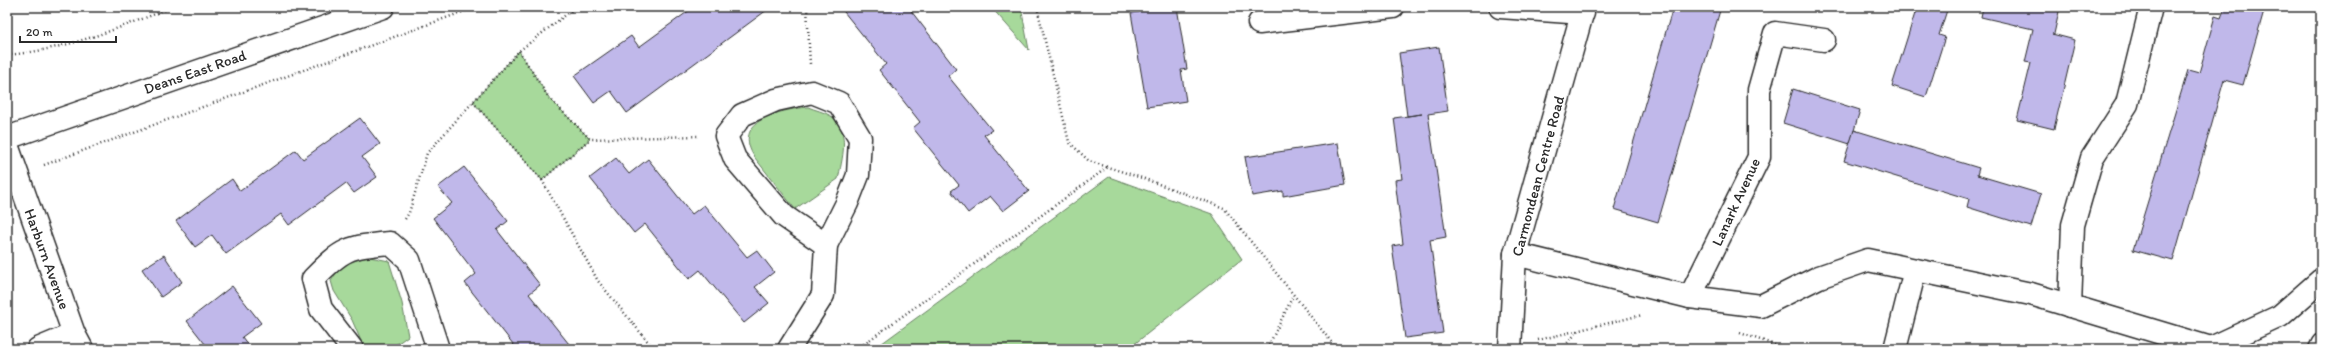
<svg xmlns="http://www.w3.org/2000/svg" width="2328" height="356" viewBox="0 0 2328 356" font-family="Itim,sans-serif">
  <rect width="100%" height="100%" fill="#fff"/>
  <filter id="ink" filterUnits="userSpaceOnUse"><feTurbulence type="fractalNoise" baseFrequency=".025" numOctaves="2"/><feDisplacementMap in="SourceGraphic" scale="8" xChannelSelector="R" yChannelSelector="G"/><feConvolveMatrix kernelMatrix="1 2 1 2 8 2 1 2 1" color-interpolation-filters="sRGB"/></filter>
  <g filter="url(#ink)">
    <g fill="#a7d99b" stroke="#698263">
      <polygon points="991,7 1021,7 1029,50"/>
      <polygon points="519,51 549,98 590,139 542,180 473,102"/>
      <path d="M808 107C815 110 825 112 831 116 851 130 842 160 838 179L795 209 755 158C730 120 781 110 808 107Z"/>
      <polygon points="1109,177 1212,214 1242,259 1128,349 874,349"/>
      <path d="M365 256 389 261 402 303 408 336 390 349 364 348 352 320 334 291 331 281C339 267 349 261 365 256Z"/>
    </g>
    <g fill="#c0b8ea" stroke="#2b2b2b">
      <polygon points="694,7 771,7 627,113 611,91 594,103 574,76 631,36 639,47"/>
      <polygon points="840,7 908,7 956,69 948,76 992,130 984,135 1029,191 1003,211 990,196 968,213 951,191 959,185 913,128 920,122 879,70 886,64"/>
      <polygon points="1138,7 1177,7 1187,69 1181,70 1186,101 1147,107 1131,13 1139,12"/>
      <polygon points="1673,7 1721,7 1658,222 1614,209"/>
      <polygon points="1917,7 1948,7 1939,35 1945,37 1926,97 1892,86"/>
      <polygon points="1983,7 2060,7 2054,34 2052,34 2075,40 2054,129 2017,120 2031,63 2025,62 2033,29 1981,17"/>
      <polygon points="2225,7 2265,7 2243,85 2224,80 2173,261 2133,250 2188,70 2199,73 2215,16 2221,18"/>
      <polygon points="1439,47 1448,111 1428,114 1446,237 1430,240 1443,333 1405,338 1392,246 1403,244 1395,180 1402,179 1394,118 1422,114 1407,116 1399,53"/>
      <polygon points="1793,89 1860,110 1850,144 1783,123"/>
      <polygon points="360,118 380,144 362,157 377,177 354,193 346,183 289,225 281,214 226,254 212,235 195,247 176,221 232,179 240,191 296,150 303,159"/>
      <polygon points="1854,130 1979,168 1977,175 2041,194 2031,227 1967,207 1969,199 1844,161"/>
      <polygon points="1338,143 1345,185 1283,196 1283,191 1252,196 1245,157"/>
      <polygon points="616,158 629,174 648,159 692,214 704,205 747,257 757,250 774,272 755,287 769,303 744,323 700,270 689,279 645,224 634,233 590,178"/>
      <polygon points="464,167 508,221 497,230 540,285 529,294 573,349 517,349 465,283 476,274 433,218 452,203 438,187"/>
      <polygon points="164,255 182,282 161,297 142,269"/>
      <polygon points="232,286 261,323 242,337 251,349 209,349 187,321"/>
    </g>
    <g fill="none" stroke-linecap="round" stroke-linejoin="round">
      <defs>
        <polyline id="lane" points="2318,349 2321,343"/>
        <g id="street">
          <polyline points="1500,7 1583,13"/>
          <polyline points="1259,23 1393,7"/>
          <polygon points="812,92 839,103 860,138 858,175 847,203 826,245 784,216 735,159 726,136 742,115 776,100"/>
          <polyline points="7,145 74,334 82,349"/>
          <polyline points="1515,254 1690,297 1761,306 1819,277 1868,260 2031,294 2211,348 2280,316 2321,280"/>
          <polyline points="1690,297 1759,157 1759,90 1775,33 1824,40"/>
          <polyline points="2070,306 2073,225 2092,158 2127,104 2151,7"/>
          <polyline points="38,349 74,334"/>
          <path d="M352 349 321 309 313 279C343 248 348 247 390 243L409 260 438 349"/>
          <polyline points="789,349 823,295 826,245"/>
          <polyline points="1895,349 1915,270"/>
        </g>
        <g id="secondary">
          <polyline points="7,138 383,7"/>
          <polyline points="1510,349 1515,254 1584,7"/>
        </g>
      </defs>
      <use href="#lane" stroke="#2b2b2b" stroke-width="21"/>
      <use href="#street" stroke="#2b2b2b" stroke-width="25"/>
      <use href="#secondary" stroke="#2b2b2b" stroke-width="25"/>
      <g stroke="#2b2b2b" stroke-width="2.5" stroke-dasharray="1 3" stroke-linecap="butt">
        <polyline points="807,7 810,64"/>
        <polyline points="1037,7 1069,142 1089,161 1145,179 1224,208 1337,349"/>
        <polyline points="519,51 549,98 590,139 698,136"/>
        <path d="M7 55C66 50 119 28 173 7"/>
        <polyline points="473,102 542,180 590,139"/>
        <polyline points="44,165 476,7"/>
        <polyline points="542,180 598,281 654,349"/>
        <polyline points="405,219 409,213 427,153 519,51 576,7"/>
        <polyline points="1740,333 1787,349"/>
        <polyline points="1538,340 1642,315"/>
        <polyline points="857,349 1108,167"/>
        <polyline points="1267,349 1293,296"/>
        <polyline points="1562,349 1579,330"/>
      </g>
      <use href="#lane" stroke="#fff" stroke-width="18"/>
      <use href="#street" stroke="#fff" stroke-width="22"/>
      <use href="#secondary" stroke="#fff" stroke-width="22"/>
    </g>
  </g>
  <g text-anchor="middle" dominant-baseline="central" stroke-width="3.5" stroke-linejoin="round" paint-order="stroke">
    <g font-size="15" fill="#2b2b2b" stroke="#fff">
      <text transform="translate(195 72) rotate(-19)">Deans East Road</text>
      <text transform="translate(1538 176) rotate(-75)">Carmondean Centre Road</text>
      <text transform="translate(1736 202) rotate(-65)">Lanark Avenue</text>
      <text transform="translate(47 259) rotate(70)">Harburn Avenue</text>
    </g>
  </g>
  <rect width="2328" height="356" fill="none" stroke="#fff" stroke-width="24"/>
  <rect x="12" y="12" width="2304" height="332" fill="none" stroke="#2b2b2b" stroke-width="1.5" filter="url(#ink)"/>
  <path d="M20 36v6h96v-6" fill="none" stroke="#2b2b2b" stroke-width="2"/>
  <text x="26" y="36" font-size="12" fill="#2b2b2b" stroke="#ffffff" stroke-width="3" paint-order="stroke">20 m</text>
</svg>
